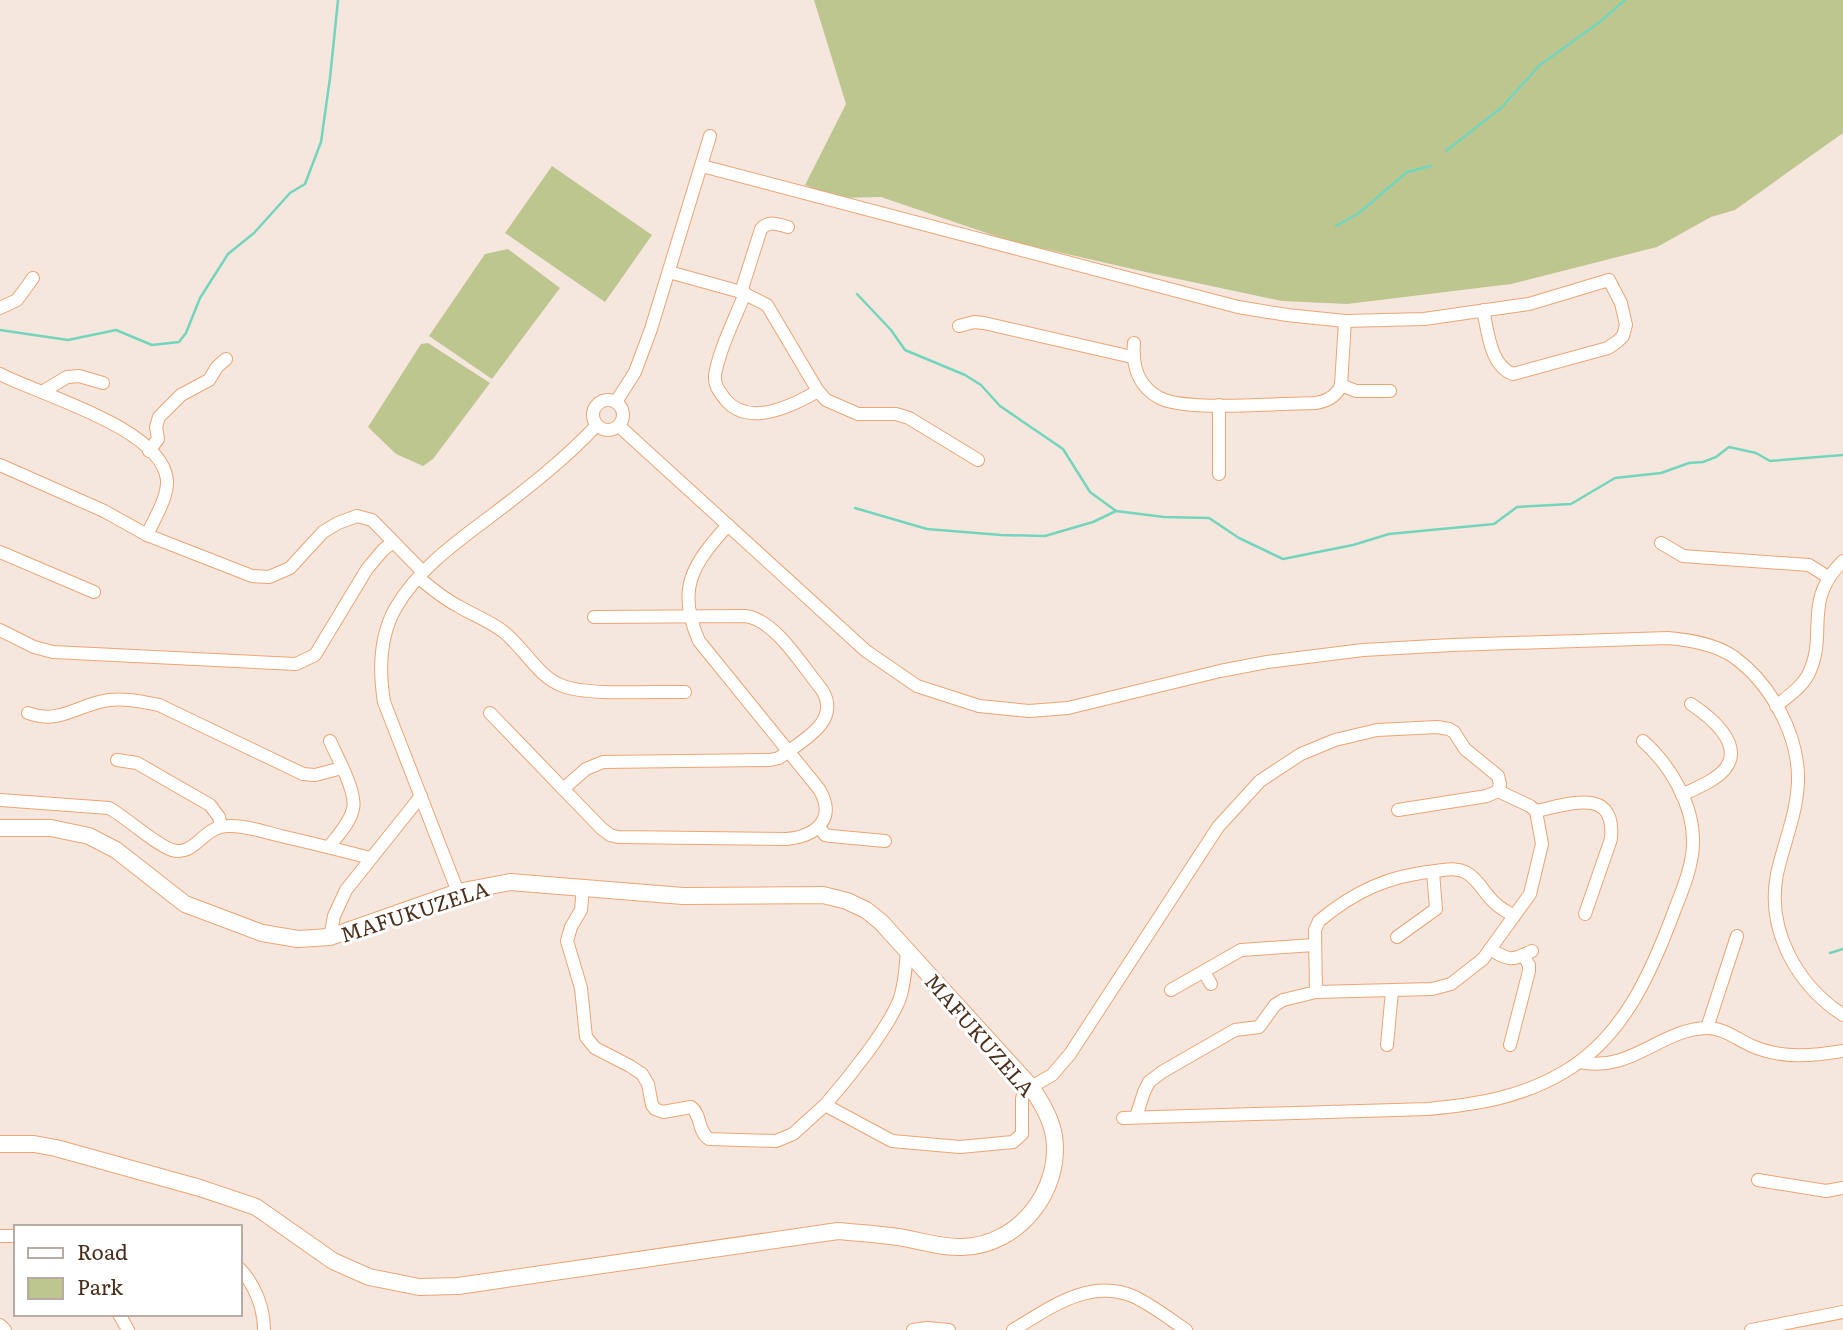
<svg xmlns="http://www.w3.org/2000/svg" width="1843" height="1330" viewBox="0 0 1843 1330" font-family="Literata,serif">
  <rect width="100%" height="100%" fill="#f6e7de"/>
  <g fill="#bec68f">
    <polygon points="814,0 1843,0 1843,133 1735,210 1711,217 1657,247 1511,284 1347,304 1282,301 1150,273 1010,241 881,197 837,198 805,185 846,104"/>
    <polygon points="552,166 652,235 605,302 505,233"/>
    <polygon points="508,249 560,288 492,379 429,336 485,254"/>
    <polygon points="428,343 490,383 433,459 423,466 396,454 368,427 421,344"/>
  </g>
  <g fill="none" stroke-linecap="round" stroke-linejoin="round">
    <g stroke="#74d5bd" stroke-width="2.5">
      <polyline points="1446,151 1501,108 1540,65 1601,21 1625,0"/>
      <polyline points="1336,226 1359,213 1407,172 1431,166"/>
      <polyline points="857,294 891,330 905,350 965,375 981,385 1000,406 1063,449 1090,492 1116,511"/>
      <polyline points="0,330 68,340 116,330 152,345 179,342 186,333 200,298 228,254 254,233 290,193 305,184 321,142 330,78 338,0"/>
      <polyline points="855,508 927,529 1001,535 1045,536 1093,522 1116,511 1164,517 1209,518 1239,538 1283,559 1353,545 1389,534 1494,524 1517,507 1571,504 1615,478 1661,473 1689,463 1703,462 1716,457 1729,447 1756,453 1770,461 1843,455"/>
      <polyline points="1830,953 1843,949"/>
    </g>
    <defs>
      <g id="minor">
        <path d="M702 166 1238 307 1287 315 1345 321 1424 319 1529 304 1609 280 1621 303 1626 325 1623 336 1618 341 1608 348 1513 374C1490 366 1488 331 1483 310"/>
        <polyline points="669,272 741,292 767,305 818,391 826,400 858,414 896,414 909,418 978,460"/>
        <path d="M741 292 761 229C769 220 777 224 788 227"/>
        <path d="M745 293C735 319 720 347 715 375 714 385 719 391 725 399 748 428 792 406 818 391"/>
        <polyline points="0,308 17,300 33,278"/>
        <polyline points="959,326 974,322 984,323 1132,357"/>
        <path d="M1134 343C1132 365 1138 387 1160 398 1186 412 1282 403 1316 403 1327 401 1337 396 1341 385L1345 321"/>
        <path d="M0 374C40 395 162 428 167 480 168 498 154 519 147 535"/>
        <polyline points="1341,385 1356,391 1390,391"/>
        <polyline points="42,392 67,377 79,376 103,383"/>
        <circle cx="608" cy="415" r="15"/>
        <polyline points="616,402 635,372 651,329 710,136"/>
        <path d="M619 426 866 651 917 686 979 706 1029 711 1068 708 1220 671 1267 662 1363 650 1452 645 1668 638C1691 640 1715 644 1734 657 1771 684 1799 735 1798 781 1797 814 1784 842 1777 874 1766 930 1797 985 1843 1015"/>
        <polyline points="149,451 158,439 156,427 159,417 181,395 209,380 217,367 226,359"/>
        <polyline points="0,465 104,511 147,535 252,576 269,577 290,568 323,532 338,523 357,516 372,520 423,572"/>
        <polyline points="1219,474 1219,405"/>
        <polyline points="1661,543 1683,556 1809,565 1828,577"/>
        <polyline points="0,552 94,592"/>
        <path d="M419 578C431 588 444 599 458 606 473 615 490 621 504 632 524 648 538 677 563 686 589 696 655 691 685 692"/>
        <polyline points="0,630 34,647 53,652 296,664 315,655 367,569 383,550 393,542"/>
        <path d="M1776 706C1787 697 1801 688 1808 675 1829 634 1801 602 1843 561"/>
        <path d="M28 713C60 725 78 704 109 700 126 698 143 702 159 705L303 774 315 775 342 768"/>
        <path d="M490 713 601 828 610 835 618 837 787 839C816 836 837 819 819 789L699 641C676 589 692 565 728 525"/>
        <polyline points="117,760 137,763 210,805 219,817 221,826"/>
        <path d="M563 789 586 769 603 762 770 760 779 758C801 741 842 722 822 690 803 667 775 619 745 616L594 617"/>
        <path d="M1682 795C1696 788 1715 781 1725 769 1745 744 1709 716 1691 704"/>
        <path d="M0 800 109 808C127 818 156 845 172 850 195 857 203 826 228 826 245 825 264 832 281 836 311 843 340 850 370 858"/>
        <path d="M1536 811C1567 805 1616 785 1611 839L1585 914"/>
        <polyline points="819,827 825,835 831,836 885,841"/>
        <path d="M329 847C337 836 350 823 353 809 357 792 337 757 330 741"/>
        <path d="M583 887 581 910 571 927 567 941 581 988 586 1037 595 1048 630 1066 642 1074 648 1084 652 1105 655 1109 663 1112 691 1107C702 1115 697 1131 709 1139L776 1141 793 1134 825 1105"/>
        <path d="M458 892 384 702C379 671 379 638 395 609 417 570 456 542 491 516 528 488 565 459 597 425"/>
        <polyline points="330,937 334,916 346,890 421,796"/>
        <polyline points="1397,937 1436,909 1433,872"/>
        <path d="M907 949C906 966 905 982 900 998 889 1028 847 1080 825 1105L892 1141 960 1147 1013 1142 1022 1134V1099L1026 1080"/>
        <path d="M1490 949C1510 961 1511 961 1532 951"/>
        <polyline points="1204,972 1211,984"/>
        <polyline points="1171,990 1241,950 1314,945"/>
        <path d="M1316 992 1315 930 1319 921C1355 891 1388 876 1435 871 1446 870 1457 867 1467 873 1479 880 1485 895 1496 904 1501 909 1508 912 1514 916"/>
        <polyline points="1707,1028 1737,936"/>
        <polyline points="1387,1045 1392,991"/>
        <polyline points="1510,1045 1529,971 1529,965 1523,955"/>
        <path d="M1579 1062C1632 1073 1660 1029 1707 1028 1724 1028 1738 1040 1752 1046 1782 1059 1813 1056 1843 1051"/>
        <polyline points="1031,1087 1052,1075 1070,1054 1218,827 1260,781 1301,754 1335,740 1377,730 1437,727 1449,729 1454,732 1465,749 1498,776 1500,784 1498,791 1487,796 1398,810"/>
        <polyline points="1136,1117 1144,1092 1149,1082 1162,1072 1235,1030 1259,1027 1275,1005 1283,1000 1316,992 1432,989 1451,984 1483,959 1530,894 1542,844 1536,811 1530,806 1498,791"/>
        <path d="M1123 1118 1428 1109C1478 1104 1520 1098 1564 1072 1624 1037 1652 971 1675 909 1683 889 1693 864 1693 843 1694 805 1670 765 1643 741"/>
        <polyline points="1758,1180 1826,1191 1843,1188"/>
        <polyline points="0,1236 16,1236"/>
        <path d="M240 1269C255 1285 264 1308 264 1330"/>
        <polyline points="119,1314 128,1330"/>
        <polyline points="0,1325 5,1330"/>
        <polyline points="913,1330 927,1328 949,1330"/>
        <path d="M1013 1330C1050 1308 1090 1277 1135 1297 1153 1306 1170 1319 1186 1330"/>
        <polyline points="1751,1330 1843,1312"/>
      </g>
      <path id="major" d="M0 828H51L89 836 116 850 185 904 262 933 298 939 330 937 458 892 510 882 683 896 823 895 847 901 866 910 881 922 1031 1087C1041 1102 1051 1118 1054 1136 1062 1191 1018 1246 962 1247 940 1248 919 1240 898 1237 878 1234 858 1233 838 1231L458 1286 419 1287 369 1277 333 1261 256 1207 200 1188 56 1148 34 1144H0"/>
    </defs>
    <use href="#minor" stroke="#eba574" stroke-width="14"/>
    <use href="#major" stroke="#eba574" stroke-width="18"/>
    <use href="#minor" stroke="#fff" stroke-width="12"/>
    <use href="#major" stroke="#fff" stroke-width="16"/>
  </g>
  <g text-anchor="middle" dominant-baseline="central" stroke-width="6" stroke-linejoin="round" paint-order="stroke">
    <g font-size="21" fill="#4a2e1a" stroke="#fff">
      <text transform="translate(414 910) rotate(-18)">MAFUKUZELA</text>
      <text transform="translate(981 1034) rotate(49)">MAFUKUZELA</text>
    </g>
  </g>
  <rect x="14" y="1225" width="228" height="91" fill="#ffffff" stroke="#b7aba3" stroke-width="2"/>
  <rect x="28" y="1248" width="35" height="10" fill="#ffffff" stroke="#b7aba3" stroke-width="2"/>
  <text x="77" y="1260" font-size="21" fill="#4a2e1a">Road</text>
  <rect x="28" y="1278" width="35" height="21" fill="#bec68f" stroke="#b7aba3" stroke-width="2"/>
  <text x="77" y="1295" font-size="21" fill="#4a2e1a">Park</text>
</svg>
